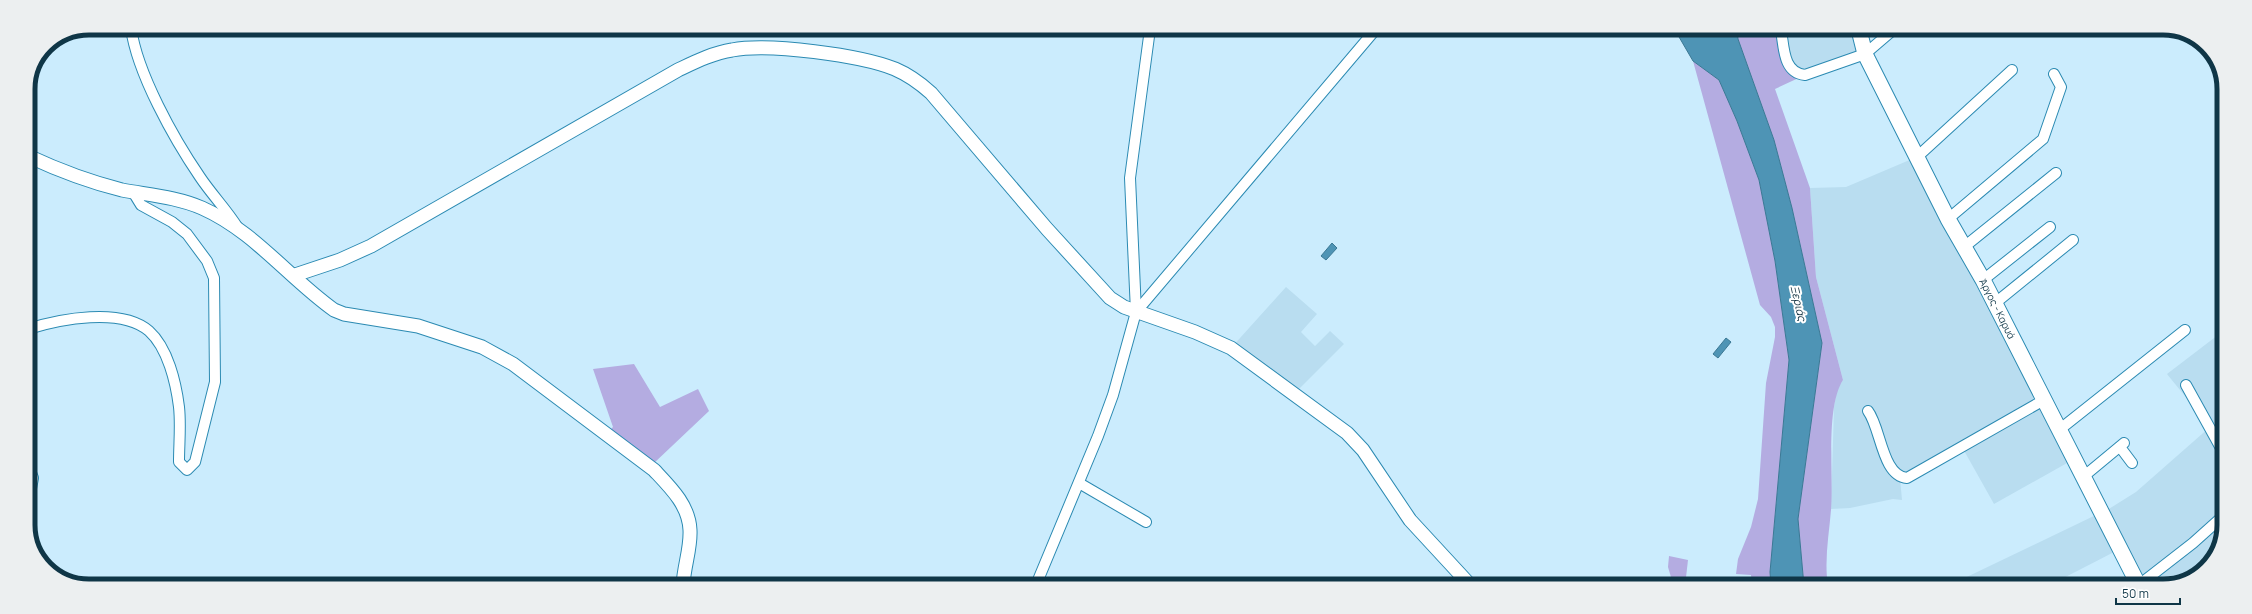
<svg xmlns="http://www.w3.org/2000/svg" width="2252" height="614" viewBox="0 0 2252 614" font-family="Manrope,sans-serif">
  <rect width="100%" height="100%" fill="#cbecfd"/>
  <g fill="#b9ddf0">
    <polygon points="1781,30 1855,30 1862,55 1796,74"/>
    <polygon points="1919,156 2076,458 1994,504 1962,447 1900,478 1902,500 1893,499 1850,508 1831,509 1834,407 1837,389 1843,380 1816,277 1810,188 1846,187"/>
    <polygon points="1286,287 1317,314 1301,332 1315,346 1330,331 1344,344 1293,395 1231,348"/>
    <polygon points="2218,335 2223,341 2222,416 2210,427 2222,450 2222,540 2200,573 2163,586 2143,586 2104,512 2136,492 2210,427 2167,374"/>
    <polygon points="2098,514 2118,550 2048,586 1950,585"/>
  </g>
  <g fill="#b4ace1">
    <path d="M1737 30H1781L1786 59 1805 75 1775 89 1810 188 1816 277 1843 380C1825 408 1834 476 1831 510 1829 535 1824 560 1828 586H1804L1798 519 1822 343 1792 208 1774 140 1738 39Z"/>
    <polygon points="1693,61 1719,80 1737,121 1759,180 1775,261 1789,360 1770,572 1771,586 1752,586 1751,575 1736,574 1738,559 1751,527 1758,499 1766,383 1775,337 1775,327 1771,317 1760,305"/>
    <polygon points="634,364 660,407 698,389 709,411 653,464 610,430 613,427 593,369"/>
    <polygon points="1669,556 1688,560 1685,586 1673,584 1668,567"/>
  </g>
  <g fill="#4e94b5" stroke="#3b7894">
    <polygon points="1675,30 1737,30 1738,39 1774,140 1792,208 1822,343 1798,519 1804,586 1771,586 1770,572 1789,360 1775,261 1759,180 1737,121 1719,80 1693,61"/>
    <polygon points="1332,243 1337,248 1326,260 1321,256"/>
    <polygon points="1726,338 1731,342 1718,358 1713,354"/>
  </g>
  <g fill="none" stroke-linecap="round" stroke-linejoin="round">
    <defs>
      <g id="minor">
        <path d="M131 28C137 73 174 139 200 177 212 195 227 210 238 228"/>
        <path d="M1781 30C1784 47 1783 73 1805 75L1865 54 1893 30"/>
        <polyline points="1917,157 2012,70"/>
        <polyline points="1948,219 2043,139 2061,87 2054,74"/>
        <polyline points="1964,247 2056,173"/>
        <polyline points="1983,280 2050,227"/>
        <polyline points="1994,304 2073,240"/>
        <polyline points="1136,312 1376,29"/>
        <path d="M28 329C60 319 121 307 149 331 168 348 176 383 179 407 181 425 179 444 179 462L187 470 195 462 215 382 214 278 207 261 187 234 172 222 141 205 133 192"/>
        <polyline points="2186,385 2222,450"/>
        <path d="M1868 411C1881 428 1882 476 1907 478L2044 400"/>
        <polyline points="2059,430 2185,330"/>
        <polyline points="2120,447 2132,463"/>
        <polyline points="28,465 33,478 28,504"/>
        <polyline points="2083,477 2124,443"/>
        <polyline points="1079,483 1146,522"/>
        <polyline points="1036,585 1098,436 1113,395 1136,312 1130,178 1150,29"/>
        <polyline points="2139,585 2193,543 2222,517"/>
      </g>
      <g id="tertiary">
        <path d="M28 156C58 170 90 182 122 190 149 195 177 197 202 208 254 231 289 278 334 310L344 314 418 326 482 347 513 364 654 470C670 487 689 505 690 530 691 548 684 566 683 585"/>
        <path d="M295 275 340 260 371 246 678 70C695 62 713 53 732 50 769 43 860 55 895 69 909 75 920 83 931 93L1047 229 1110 298 1124 307 1195 332 1231 348 1347 433 1363 450 1410 520 1470 585"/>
      </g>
      <g id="secondary">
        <path id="s1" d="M1859 30 1865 54 1948 219 1983 280 2139 586"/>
      </g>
    </defs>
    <use href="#minor" stroke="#2b8ab2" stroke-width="12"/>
    <use href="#tertiary" stroke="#2b8ab2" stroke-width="15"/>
    <use href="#secondary" stroke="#2b8ab2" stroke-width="17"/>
    <use href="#minor" stroke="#fff" stroke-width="10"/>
    <use href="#tertiary" stroke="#fff" stroke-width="13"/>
    <use href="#secondary" stroke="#fff" stroke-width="15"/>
  </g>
  <g text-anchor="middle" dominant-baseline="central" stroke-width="4" stroke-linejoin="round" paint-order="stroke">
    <g font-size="10" fill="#0f3647" stroke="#fff">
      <text stroke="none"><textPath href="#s1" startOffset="312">Άργος - Καρυά</textPath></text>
    </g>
    <g font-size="11" font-style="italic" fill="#123241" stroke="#fff">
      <text transform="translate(1799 303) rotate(77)">Ξεριάς</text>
    </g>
  </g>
  <path d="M0 0H2252V614H0ZM89 35H2163A54 54 0 0 1 2217 89V525A54 54 0 0 1 2163 579H89A54 54 0 0 1 35 525V89A54 54 0 0 1 89 35Z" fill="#eceff0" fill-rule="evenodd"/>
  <path fill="none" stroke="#0f3647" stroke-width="5" d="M89 35H2163A54 54 0 0 1 2217 89V525A54 54 0 0 1 2163 579H89A54 54 0 0 1 35 525V89A54 54 0 0 1 89 35Z"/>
  <path d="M2116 598v6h64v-6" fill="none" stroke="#0f3647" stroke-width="2"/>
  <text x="2122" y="598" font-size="12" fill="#0f3647" stroke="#ffffff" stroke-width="3" paint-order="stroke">50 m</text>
</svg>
